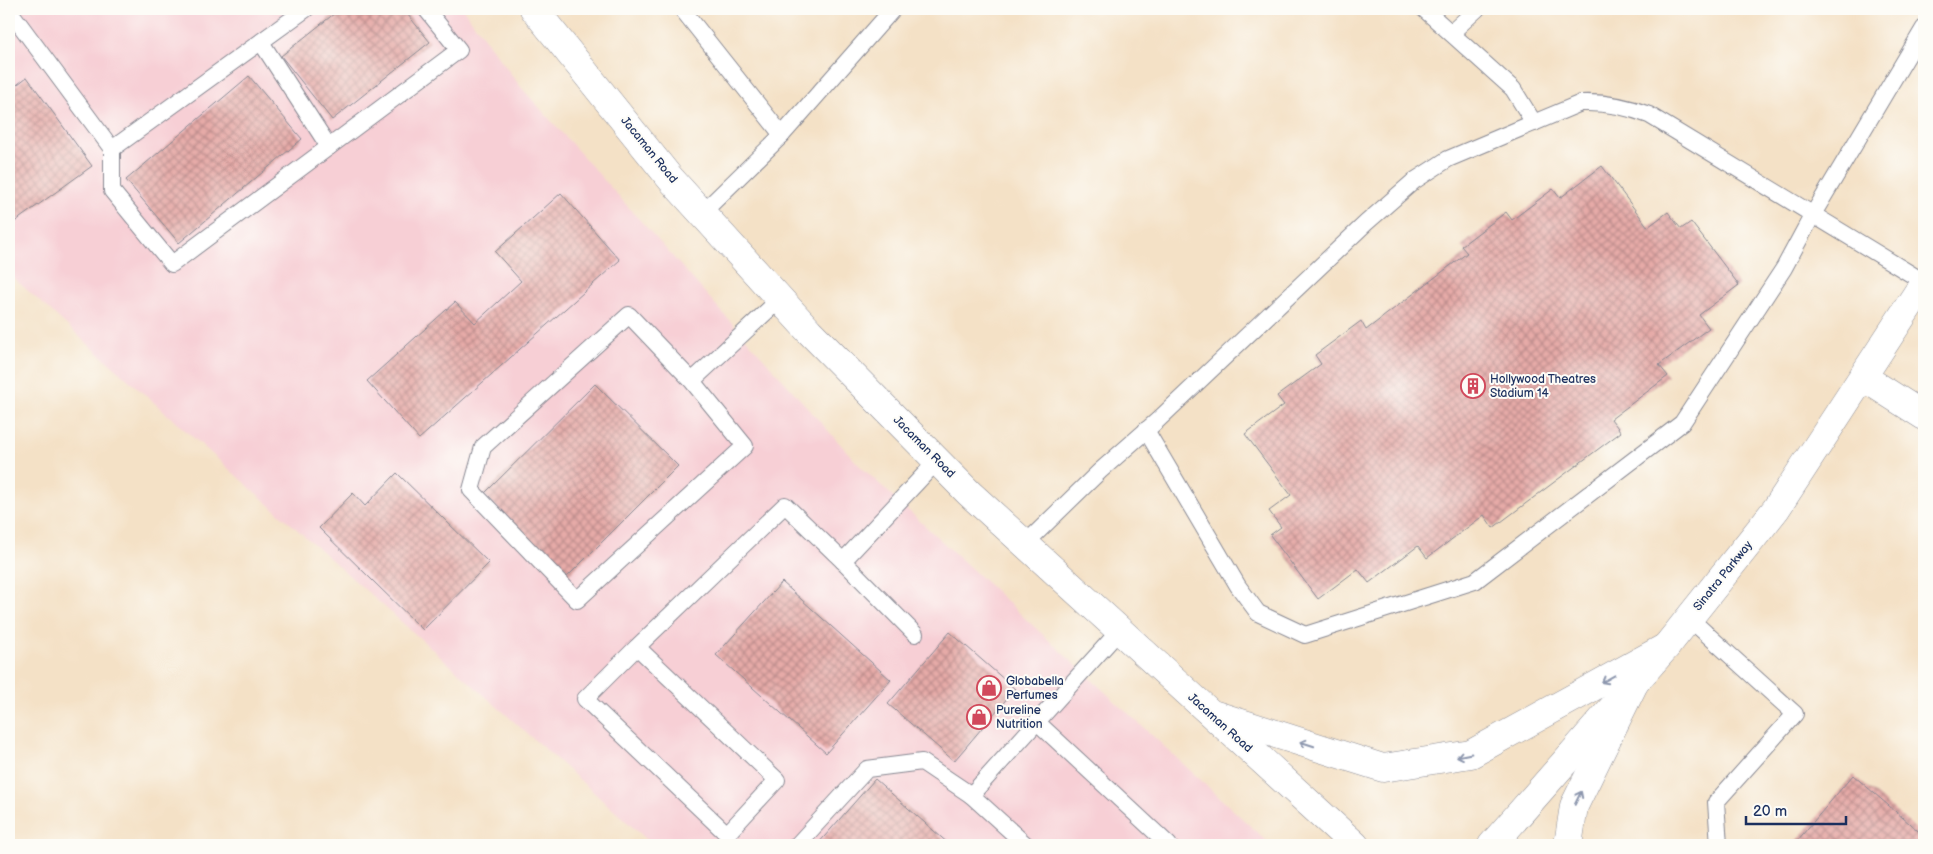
<svg xmlns="http://www.w3.org/2000/svg" width="1933" height="854" viewBox="0 0 1933 854" font-family="'Balsamiq Sans',sans-serif">
  <defs>
    <pattern id="building-cross-hatch" width="8" height="8" patternUnits="userSpaceOnUse" patternTransform="scale(1.25)"><rect width="8" height="8" fill="#e6aaa7"/><path d="M0 0l8 8M0 8l8-8" fill="none" stroke="#ba8b8b"/></pattern>
  </defs>
  <rect width="100%" height="100%" fill="#fdfcf7"/>
  <filter id="ink" filterUnits="userSpaceOnUse"><feTurbulence type="fractalNoise" baseFrequency=".02" numOctaves="2"/><feDisplacementMap in="SourceGraphic" scale="10" xChannelSelector="R" yChannelSelector="G"/><feConvolveMatrix kernelMatrix="1 2 1 2 8 2 1 2 1" color-interpolation-filters="sRGB"/></filter>
  <filter id="wash" filterUnits="userSpaceOnUse"><feTurbulence type="fractalNoise" baseFrequency=".0096" numOctaves="4" result="noise"/><feDisplacementMap in="SourceGraphic" scale="20" xChannelSelector="R" yChannelSelector="G"/><feGaussianBlur stdDeviation="1.12" result="paint"/><feColorMatrix in="noise" values="0 0 0 0 0 0 0 0 0 0 0 0 0 0 0 0 0 1.4 0 .05"/><feComposite in="paint" operator="in"/></filter>
  <g filter="url(#wash)">
    <rect width="100%" height="100%" fill="#f4e1c6"/>
    <polygon fill="#f7cfd5" points="9,9 463,9 520,86 859,465 1271,845 653,845 9,274"/>
    <g id="blocks">
      <g fill="url(#building-cross-hatch)">
        <polygon points="340,9 403,9 430,42 332,120 281,56"/>
        <polygon points="249,76 302,139 179,243 126,180"/>
        <polygon points="27,77 92,166 9,226 9,91"/>
        <polygon points="1602,166 1648,227 1668,212 1681,229 1691,222 1739,285 1699,315 1709,328 1659,365 1668,376 1611,419 1621,432 1493,528 1484,515 1427,558 1418,546 1369,583 1358,569 1318,599 1270,535 1281,527 1269,511 1291,495 1245,434 1284,405 1277,396 1321,364 1315,355 1361,321 1366,330 1467,253 1461,246 1506,212 1512,220 1553,189 1560,198"/>
        <polygon points="561,193 620,260 419,439 367,381 455,302 475,323 521,281 495,252"/>
        <polygon points="595,384 678,466 567,577 484,494"/>
        <polygon points="397,473 489,563 423,630 319,528 353,493 365,506"/>
        <polygon points="782,582 891,680 826,753 716,655"/>
        <polygon points="950,632 1015,689 954,761 888,704"/>
        <polygon points="1853,775 1924,836 1924,845 1802,845 1797,841"/>
        <polygon points="875,779 950,845 817,845"/>
      </g>
    </g>
  </g>
  <g filter="url(#ink)">
    <use href="#blocks" fill-opacity="0" stroke="#888892" stroke-width="1"/>
    <g fill="none" stroke-linecap="round" stroke-linejoin="round">
      <defs>
        <g id="service">
          <polyline points="682,9 782,135"/>
          <polyline points="1424,9 1513,89 1534,123"/>
          <polyline points="9,10 112,149 306,9"/>
          <polyline points="1451,33 1477,9"/>
          <polyline points="261,42 329,147"/>
          <polyline points="112,149 112,191 172,264 459,50 426,9"/>
          <polyline points="702,213 782,135 893,9"/>
          <polyline points="692,381 629,315 483,447 471,490 577,600 745,446 692,381 780,299"/>
          <polyline points="1146,430 1238,586 1258,613 1305,635 1475,581 1682,423 1784,268 1812,216 1924,28"/>
          <path d="M1025 544 1100 471 1158 420 1366 223 1414 181 1448 159 1581 103C1606 102 1626 106 1649 115L1924 282"/>
          <polyline points="843,561 937,461"/>
          <polyline points="1689,618 1795,714 1716,802 1719,845"/>
          <polyline points="637,647 585,699 727,834 777,780 637,647 785,505 843,561 915,634"/>
          <polyline points="1037,722 1169,845"/>
          <polyline points="797,845 867,769 922,762 971,795"/>
          <polyline points="1026,845 971,795 1119,631"/>
        </g>
        <polyline id="minor" points="1863,377 1924,416"/>
        <polyline id="tertiary" points="1492,845 1666,647 1776,509 1924,283"/>
        <g id="secondary">
          <polyline points="534,9 670,178 809,331 969,493 1355,845"/>
          <polyline points="1216,715 1383,768 1471,754 1666,647"/>
          <polyline points="1568,845 1574,806 1634,684"/>
        </g>
      </defs>
      <use href="#service" stroke="#888892" stroke-width="18"/>
      <use href="#minor" stroke="#888892" stroke-width="29"/>
      <use href="#tertiary" stroke="#888892" stroke-width="29"/>
      <use href="#secondary" stroke="#888892" stroke-width="29"/>
      <use href="#service" stroke="#fff" stroke-width="16"/>
      <use href="#minor" stroke="#fff" stroke-width="28"/>
      <use href="#tertiary" stroke="#fff" stroke-width="28"/>
      <use href="#secondary" stroke="#fff" stroke-width="28"/>
    </g>
    <defs><path id="oneway-shaft" d="M-6 0H5M1.5-3L5.5 0L1.5 3" fill="none" stroke-width="1.6" stroke-linecap="round" stroke-linejoin="round" transform="scale(1.25)"/></defs>
    <g stroke="#8d97ae">
      <use href="#oneway-shaft" transform="translate(1608 679) rotate(151)"/>
      <use href="#oneway-shaft" transform="translate(1307 744) rotate(-162)"/>
      <use href="#oneway-shaft" transform="translate(1464 755) rotate(169)"/>
      <use href="#oneway-shaft" transform="translate(1578 798) rotate(-64)"/>
    </g>
  </g>
  <defs>
    <symbol id="building-ring" viewBox="-11 -11 22 22"><circle r="9.5" fill="#fdfcf7" stroke="#d1495b" stroke-width="1.5"/><path d="M-4-6H4V6H1V3H-1V6H-4ZM-2.5-4.3h1.7v1.8h-1.7ZM.8-4.3h1.7v1.8H.8ZM-2.5-1h1.7V.8h-1.7ZM.8-1h1.7V.8H.8Z" fill="#d1495b"/></symbol>
    <symbol id="shop-ring" viewBox="-11 -11 22 22"><circle r="9.5" fill="#fdfcf7" stroke="#d1495b" stroke-width="1.5"/><path d="M-5-2.5h2.3a2.7 3.5 0 0 1 5.4 0H5L5.5 6h-11ZM-1.5-2.5h3a1.5 2.3 0 0 0-3 0Z" fill="#d1495b"/></symbol>
  </defs>
  <g fill-rule="evenodd">
    <use href="#building-ring" x="1459" y="372" width="28" height="28"/>
    <use href="#shop-ring" x="975" y="674" width="28" height="28"/>
    <use href="#shop-ring" x="965" y="703" width="28" height="28"/>
  </g>
  <g text-anchor="middle" dominant-baseline="central" stroke-width="4" stroke-linejoin="round" paint-order="stroke">
    <g font-size="12" fill="#1b2f5e" stroke="#fdfcf7">
      <text transform="translate(649 150) rotate(51)">Jacaman Road</text>
      <text transform="translate(924 447) rotate(45)">Jacaman Road</text>
      <text transform="translate(1723 576) rotate(-51)">Sinatra Parkway</text>
      <text transform="translate(1220 723) rotate(42)">Jacaman Road</text>
    </g>
    <g font-size="12" fill="#1b2f5e" stroke="#fdfcf7" text-anchor="start">
      <text x="1490" y="379">Hollywood Theatres<tspan x="1490" dy="14">Stadium 14</tspan></text>
      <text x="1006" y="681">Globabella<tspan x="1006" dy="14">Perfumes</tspan></text>
      <text x="996" y="710">Pureline<tspan x="996" dy="14">Nutrition</tspan></text>
    </g>
  </g>
  <rect width="1933" height="854" fill="none" stroke="#fdfcf7" stroke-width="30"/>
  <path d="M1746 816v8h100v-8" fill="none" stroke="#1b2f5e" stroke-width="2.5"/>
  <text x="1753" y="816" font-size="15" fill="#1b2f5e" stroke="#fdfcf7" stroke-width="4" paint-order="stroke">20 m</text>
</svg>
